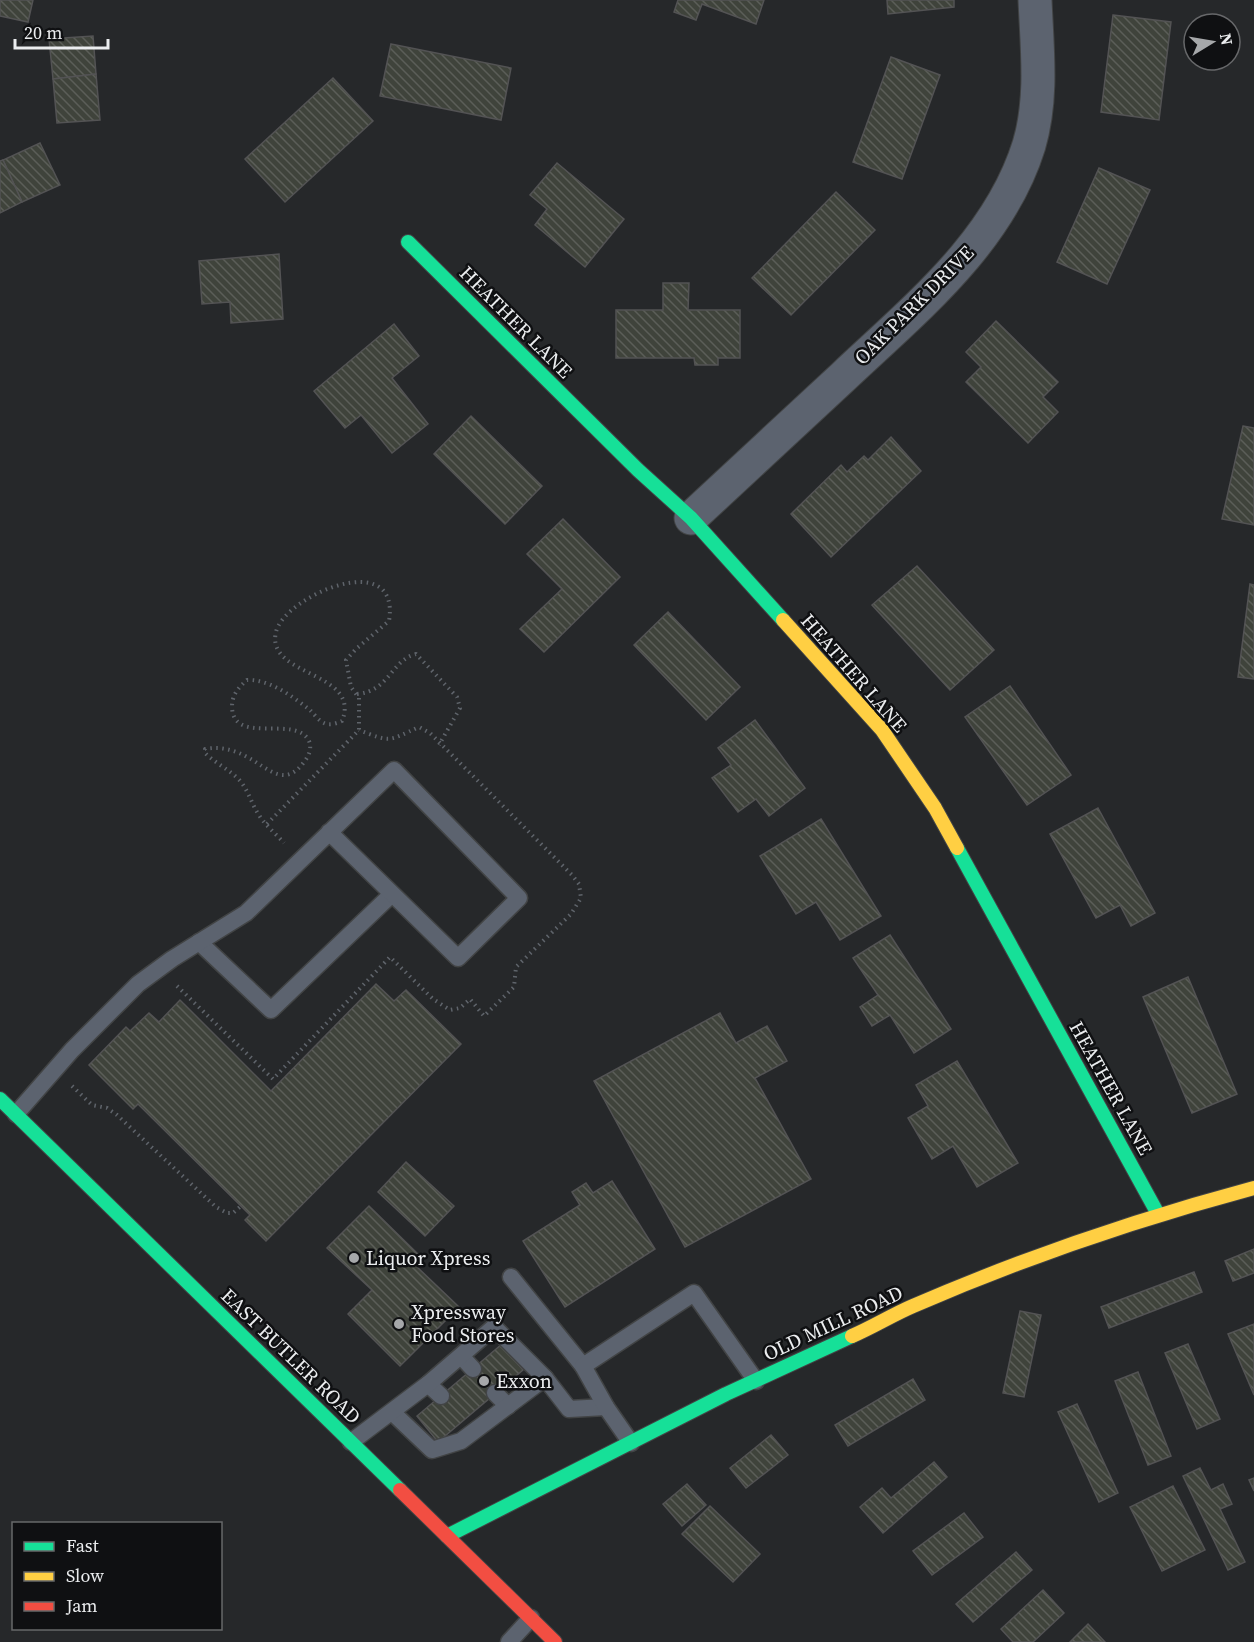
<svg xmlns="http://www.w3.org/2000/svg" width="1254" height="1642" viewBox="0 0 1254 1642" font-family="'Source Serif 4',serif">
  <defs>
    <pattern id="building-back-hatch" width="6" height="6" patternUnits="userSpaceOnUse" patternTransform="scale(1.5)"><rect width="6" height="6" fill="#3f433b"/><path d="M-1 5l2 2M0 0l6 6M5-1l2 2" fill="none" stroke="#5b5e58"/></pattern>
  </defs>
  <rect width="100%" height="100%" fill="#26282a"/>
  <g fill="url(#building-back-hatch)" stroke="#535354" stroke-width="1.5">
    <polygon points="0,0 33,0 28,22 0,16"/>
    <polygon points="678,0 764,0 756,24 702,4 696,20 674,12"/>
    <polygon points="887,0 954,0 954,7 888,14"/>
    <polygon points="1113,15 1171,22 1159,120 1101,112"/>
    <polygon points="93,36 96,74 53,79 49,39"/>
    <polygon points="391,44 511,68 501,120 380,96"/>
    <polygon points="891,57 940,75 902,179 853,162"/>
    <polygon points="96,74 100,120 57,123 53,79"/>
    <polygon points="333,78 373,121 285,202 245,159"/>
    <polygon points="40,143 60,185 22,202 3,160"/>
    <polygon points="3,160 22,202 0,213 0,161"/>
    <polygon points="557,163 624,219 585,267 535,225 547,209 530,195"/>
    <polygon points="1099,168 1150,190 1107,284 1057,262"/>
    <polygon points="836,192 875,230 791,315 752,278"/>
    <polygon points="279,254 283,319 231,323 230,302 202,304 199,261"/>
    <polygon points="663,283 689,283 688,310 740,310 740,358 718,358 718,365 695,365 694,358 616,358 616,310 663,310"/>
    <polygon points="996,321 1058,382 1043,397 1058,412 1028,443 966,382 981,367 966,352"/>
    <polygon points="394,324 419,356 392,378 428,424 392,453 361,415 345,428 314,391"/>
    <polygon points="471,416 542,486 505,524 434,454"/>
    <polygon points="1243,426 1254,428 1254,525 1222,519"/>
    <polygon points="891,437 921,471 831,557 791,514 841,465 847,472 864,456 868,460"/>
    <polygon points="563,519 620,577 544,652 520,629 562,589 527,554"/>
    <polygon points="917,566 994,650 950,690 872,605"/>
    <polygon points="1250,584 1254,585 1254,679 1238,677"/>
    <polygon points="668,612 740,687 706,720 634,645"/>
    <polygon points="1010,686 1071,775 1027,805 965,717"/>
    <polygon points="755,720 805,788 769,816 756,799 738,812 712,778 731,765 718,748"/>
    <polygon points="1098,808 1155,913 1131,926 1120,905 1096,918 1050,834"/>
    <polygon points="821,819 881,916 840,940 816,902 796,914 760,856"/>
    <polygon points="890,935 951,1029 914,1053 890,1015 872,1026 860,1007 878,995 853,958"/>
    <polygon points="1188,977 1237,1094 1192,1113 1143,997"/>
    <polygon points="376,984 394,1001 406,990 461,1044 266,1241 245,1220 250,1215 138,1104 133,1109 89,1065 126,1027 130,1031 149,1013 159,1022 180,1000 271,1091"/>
    <polygon points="720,1013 736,1043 767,1026 787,1061 755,1078 811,1179 685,1247 594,1081"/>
    <polygon points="957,1061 1018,1163 977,1187 953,1146 932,1159 908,1118 928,1106 916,1085"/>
    <polygon points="406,1162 454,1206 425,1236 378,1192"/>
    <polygon points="612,1181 655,1249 565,1307 523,1241 580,1205 572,1192 586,1183 593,1193"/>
    <polygon points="369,1206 423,1259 416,1266 459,1307 400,1366 348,1314 372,1290 327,1248"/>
    <polygon points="1254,1249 1254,1273 1233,1281 1225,1261"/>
    <polygon points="1194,1272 1202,1292 1109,1328 1101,1307"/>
    <polygon points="1020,1311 1041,1315 1024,1397 1003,1393"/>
    <polygon points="1254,1324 1254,1395 1228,1334"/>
    <polygon points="502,1344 523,1370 438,1442 417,1416"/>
    <polygon points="1188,1344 1220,1419 1197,1429 1165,1353"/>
    <polygon points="1138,1372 1171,1456 1148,1465 1115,1381"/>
    <polygon points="913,1379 925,1400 848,1446 835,1425"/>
    <polygon points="1077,1404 1118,1493 1099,1502 1058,1412"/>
    <polygon points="771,1435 788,1455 746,1488 730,1468"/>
    <polygon points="934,1462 947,1477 883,1533 860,1507 882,1488 891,1498"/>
    <polygon points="1200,1468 1211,1490 1223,1484 1232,1504 1220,1509 1245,1562 1228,1570 1183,1476"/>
    <polygon points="1254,1478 1254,1491 1249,1480"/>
    <polygon points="687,1484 706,1505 682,1526 663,1504"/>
    <polygon points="1173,1486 1205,1550 1162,1571 1130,1507"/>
    <polygon points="710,1506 760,1554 733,1582 682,1534"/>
    <polygon points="964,1513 983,1537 932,1575 913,1551"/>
    <polygon points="1016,1552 1032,1570 973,1622 956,1604"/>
    <polygon points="1043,1590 1064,1613 1033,1642 1013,1642 1001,1629"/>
    <polygon points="1088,1624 1105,1642 1070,1642"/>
  </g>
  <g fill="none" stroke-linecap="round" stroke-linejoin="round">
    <defs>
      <g id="lane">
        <polyline points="199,942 271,1010 392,894"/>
        <polyline points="16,1114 72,1050 138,984 172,959 246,913 394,770 519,898 458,958 329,832"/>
        <polyline points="511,1277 583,1366"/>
        <polyline points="461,1356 473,1369"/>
        <polyline points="428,1384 441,1396"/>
        <polyline points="495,1393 508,1406"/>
        <polyline points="392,1412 432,1450 461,1441 545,1378"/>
        <polyline points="351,1442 428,1384 494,1327 545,1378 569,1409 606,1407"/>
        <polyline points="631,1443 606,1407 583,1366 694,1293 756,1381"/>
        <polyline points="509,1642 531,1618"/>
      </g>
      <path id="street" d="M691 518C742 471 793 423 844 376 915 309 999 242 1029 145 1043 98 1037 48 1035 0"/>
      <g id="fast">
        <polyline points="408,242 638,470 691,518 783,620"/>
        <polyline points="957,848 1158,1214"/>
        <polyline points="0,1099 400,1490"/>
        <polyline points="447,1536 726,1394 852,1336"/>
      </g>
      <g id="slow">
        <polyline points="783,620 882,730 935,808 957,848"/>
        <path d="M852 1336C873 1327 892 1315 913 1306 1024 1258 1138 1219 1254 1188"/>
      </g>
      <polyline id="jam" points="400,1490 555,1642"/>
    </defs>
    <use href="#lane" stroke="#424445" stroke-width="19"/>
    <use href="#street" stroke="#424445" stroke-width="35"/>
    <use href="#fast" stroke="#424445" stroke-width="16"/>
    <use href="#slow" stroke="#424445" stroke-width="16"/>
    <use href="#jam" stroke="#424445" stroke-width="16"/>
    <g stroke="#5f646b" stroke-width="4" stroke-dasharray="1.5 4.5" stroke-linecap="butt">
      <path d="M357 694C390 691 391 660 416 654L457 697 460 708 439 745"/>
      <path d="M267 824 359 730V698L351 687 346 660 356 649 389 621C401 546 284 596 276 632 265 677 362 671 342 721 337 723 330 726 324 723 319 721 314 714 310 710 292 696 269 679 247 680 238 688 232 695 232 707 233 746 296 714 309 741 312 748 309 756 304 762 285 788 269 769 249 758 235 750 221 746 205 749V753C216 764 231 770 241 782 249 792 252 805 259 815 265 825 276 834 284 843"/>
      <path d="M177 986 273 1079 390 957 433 999 450 1010 460 1008 470 999 484 1016 514 987 516 967 571 914 581 898 579 884 572 875 430 733 419 727C388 741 392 743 359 730"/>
      <polyline points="72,1086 92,1105 107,1108 117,1115 216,1207 227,1213 233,1213 241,1206"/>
    </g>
    <use href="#lane" stroke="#5c636f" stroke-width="16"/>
    <use href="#street" stroke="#5c636f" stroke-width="33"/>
    <use href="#fast" stroke="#16e098" stroke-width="14"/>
    <use href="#slow" stroke="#ffcf43" stroke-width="14"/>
    <use href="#jam" stroke="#f24e42" stroke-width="14"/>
  </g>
  <g fill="#a6a8aa" stroke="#0f1012" stroke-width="2">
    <circle cx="354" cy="1258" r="6"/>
    <circle cx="399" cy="1324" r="6"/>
    <circle cx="484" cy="1381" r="6"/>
  </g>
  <g text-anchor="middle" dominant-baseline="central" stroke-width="5" stroke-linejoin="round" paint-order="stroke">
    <g font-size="20" fill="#ebedef" stroke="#0f1012">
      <text transform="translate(914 305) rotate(-45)">OAK PARK DRIVE</text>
      <text transform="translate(516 322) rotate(45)">HEATHER LANE</text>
      <text transform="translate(854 673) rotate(49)">HEATHER LANE</text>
      <text transform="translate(1111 1088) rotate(61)">HEATHER LANE</text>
      <text transform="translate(833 1323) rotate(-25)">OLD MILL ROAD</text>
      <text transform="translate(291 1356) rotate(44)">EAST BUTLER ROAD</text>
    </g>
    <g font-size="20" fill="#ebedef" stroke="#0f1012" text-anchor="start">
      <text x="366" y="1258">Liquor Xpress</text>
      <text x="411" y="1312">Xpressway<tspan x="411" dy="23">Food Stores</tspan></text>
      <text x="496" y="1381">Exxon</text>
    </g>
  </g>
  <rect x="12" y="1522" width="210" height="108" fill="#0f1012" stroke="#67686a" stroke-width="1.5"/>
  <rect x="24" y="1542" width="30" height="9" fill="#16e098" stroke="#67686a" stroke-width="1.5"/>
  <text x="66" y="1552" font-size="18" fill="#ebedef">Fast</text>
  <rect x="24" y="1572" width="30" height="9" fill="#ffcf43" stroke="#67686a" stroke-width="1.5"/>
  <text x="66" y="1582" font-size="18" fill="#ebedef">Slow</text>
  <rect x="24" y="1602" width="30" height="9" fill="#f24e42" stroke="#67686a" stroke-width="1.5"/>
  <text x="66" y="1612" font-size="18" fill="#ebedef">Jam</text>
  <g transform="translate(1212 42) rotate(79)"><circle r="28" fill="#0f1012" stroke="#67686a" stroke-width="1.5"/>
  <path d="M0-4.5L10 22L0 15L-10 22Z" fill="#a6a8aa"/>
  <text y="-9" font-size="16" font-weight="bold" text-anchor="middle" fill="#ebedef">N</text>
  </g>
  <path d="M15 39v9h93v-9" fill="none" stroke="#ebedef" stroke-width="3"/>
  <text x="24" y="39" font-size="18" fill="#ebedef" stroke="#0f1012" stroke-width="4.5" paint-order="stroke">20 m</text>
</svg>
